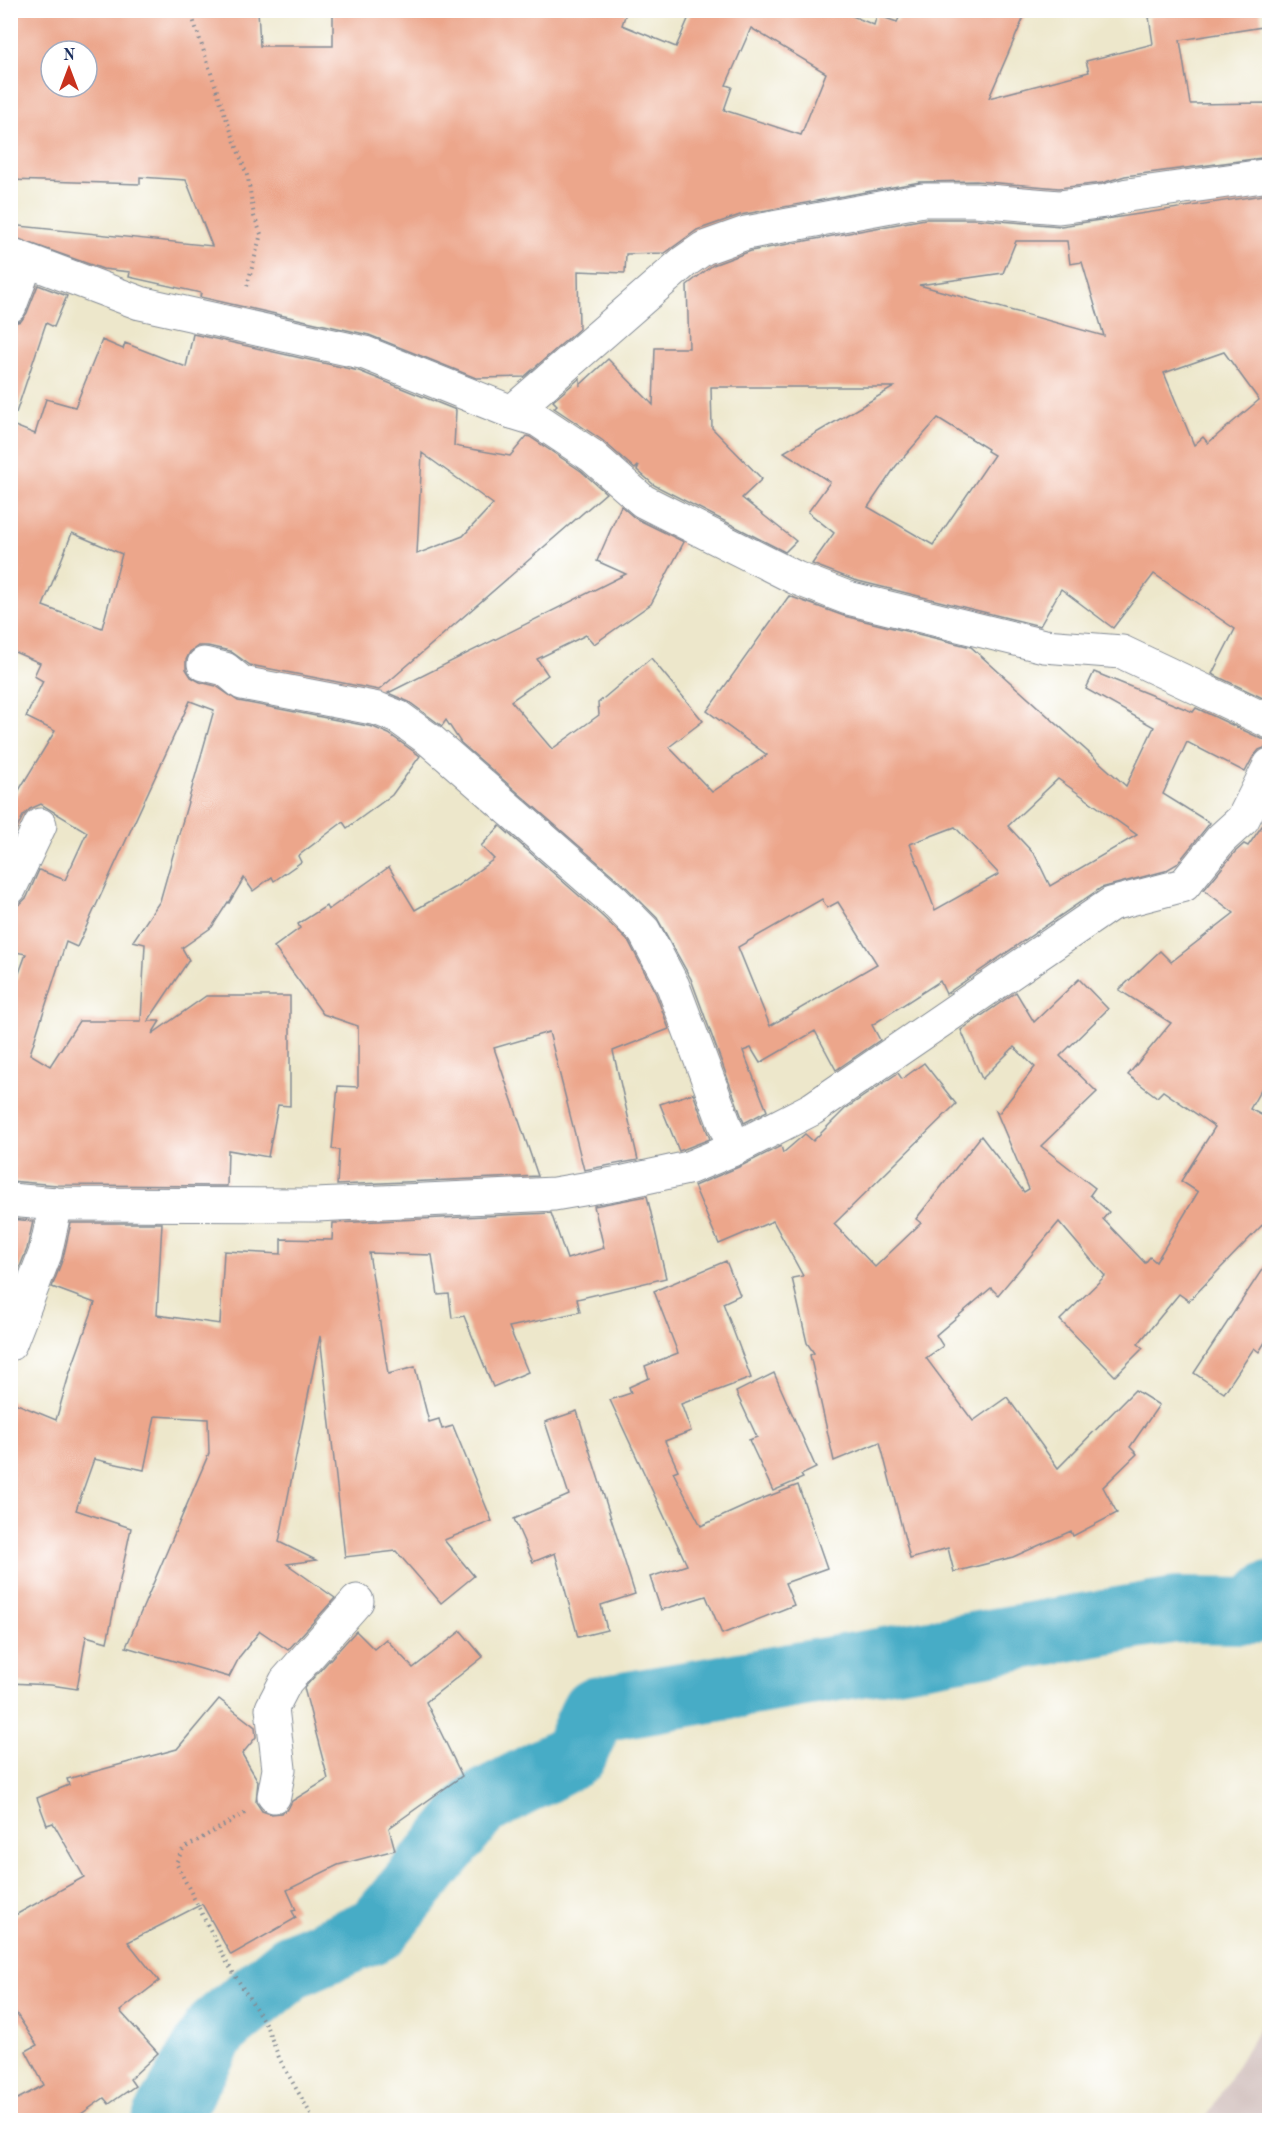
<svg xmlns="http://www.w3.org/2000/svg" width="1280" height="2131" viewBox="0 0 1280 2131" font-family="'Old Standard TT',serif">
  <rect width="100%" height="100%" fill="#fff"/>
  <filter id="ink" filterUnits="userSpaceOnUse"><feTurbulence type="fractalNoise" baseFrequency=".0167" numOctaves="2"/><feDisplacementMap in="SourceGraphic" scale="12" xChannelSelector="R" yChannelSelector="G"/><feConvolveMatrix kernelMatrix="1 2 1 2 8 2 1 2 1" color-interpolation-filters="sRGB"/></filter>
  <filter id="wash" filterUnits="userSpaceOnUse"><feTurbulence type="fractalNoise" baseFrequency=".008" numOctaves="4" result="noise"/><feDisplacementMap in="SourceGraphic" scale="24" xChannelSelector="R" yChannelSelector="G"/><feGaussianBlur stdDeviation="1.35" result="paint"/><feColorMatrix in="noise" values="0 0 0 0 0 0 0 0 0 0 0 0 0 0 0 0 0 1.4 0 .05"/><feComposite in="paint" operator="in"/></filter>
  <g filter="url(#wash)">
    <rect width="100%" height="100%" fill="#ede7cb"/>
    <polygon fill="#d1c0bd" points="1269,2011 1269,2120 1205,2120"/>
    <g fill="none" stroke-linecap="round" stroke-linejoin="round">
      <polyline stroke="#47acc6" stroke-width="10" points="173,2105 196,2120"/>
      <polyline stroke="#47acc6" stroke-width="66" points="165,2120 216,2029 292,1966 377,1929 481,1804 574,1755 594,1710 1176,1610 1254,1611 1270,1594"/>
    </g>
    <g id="blocks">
      <g fill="#eca68b" fill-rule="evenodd">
        <path d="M10 10H258L260 46H333V10H627L622 25 676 47 692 10H838L874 25 877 15 897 22 903 10H1027L989 98 1089 72 1086 61 1153 44 1149 17 1190 10H1260L1262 27 1180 40 1190 104 1269 103V157L1125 176 1102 183 1059 188 976 181 920 182 740 215 697 230 665 253 626 254 625 273 578 271 579 329 524 377 476 378 369 335 200 297 201 293 129 277 130 272 103 269 10 236V225L212 246 186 180 140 177V184L10 180ZM751 28 826 73 801 135 724 110 732 87 726 85ZM51 51H87V87H51Z"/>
        <path d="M1269 194V701L1212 674 1235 629 1154 574 1113 628 1061 589 1040 626 854 580 812 564 834 533 808 512 830 482 784 452 894 387H711L712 428 762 479 742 498 796 541 785 552 654 485 637 470 639 465 635 469 602 440 554 408 557 405 553 401 580 378V385L608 359 653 405 655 348H689L687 285 713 265 751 251 925 219H974L1061 226ZM1016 241H1067L1070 264 1082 262 1104 336 919 285 1003 273ZM1224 352 1259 400 1208 443 1203 437 1194 445 1164 373ZM938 418 988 449 987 451 994 455 933 545 868 507 896 466Z"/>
        <polygon points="38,285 67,296 54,327 46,323 16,413 10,412 10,324 21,321 27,313"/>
        <path d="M193 334 359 371 456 410 454 446 510 456 527 436 530 437 581 471 606 493 379 690 250 665 230 651 208 646H198L190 652 186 660V669L191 677 200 682 216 686 238 701 373 727 389 734 420 756 392 795 347 828 343 822 298 856 301 862 274 881 272 877 253 891 244 878 229 903 228 902 212 927 182 948 189 960 148 1021H160L152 1034 206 996H290V1106L278 1105 268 1157 228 1150 227 1186 57 1185 10 1181V998L26 954 10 951V907L20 904 27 897 39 870 65 880 87 832 41 804 30 809 23 816 10 843V805L55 731 26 717 43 681 34 676 40 663 10 650V424L35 434 46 399 75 407 102 340 123 349 125 343 186 367ZM422 453 493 504 463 536 417 554ZM72 533 122 554 102 628 43 606ZM190 701 214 710 160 901 133 941 145 944 141 1021H79L50 1066 30 1054 66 942 77 947Z"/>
        <path d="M621 506 635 518 684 542 651 604 594 644 586 635 537 659 548 675 511 701 552 749 599 715 598 703 651 658 703 721 669 747 712 792 767 755 707 711 789 596 844 616 971 647 1126 786 1154 727 1086 689 1094 672 1193 712 1196 708 1262 739 1269 740V746L1259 750 1253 757 1245 772 1187 742 1163 794 1210 823 1177 864 1165 871 1101 888 946 994 940 981 872 1025 880 1040 836 1070 815 1031 760 1063 751 1048 743 1051 767 1111 744 1123 691 979 657 918 626 887 461 743 446 720 442 726 409 702 388 693 626 574 597 561ZM1058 779 1137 835 1050 886 1035 855 1008 826ZM955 827 999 874 935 910 910 844ZM822 899 827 908 838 902 877 964 770 1026 738 947Z"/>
        <polygon points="1269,816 1269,1075 1250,1109 1269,1119 1269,1218 1189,1301 1179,1294 1138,1344 1143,1348 1115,1376 1060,1320 1105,1276 1059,1222 998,1295 991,1288 936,1335 943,1346 926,1358 973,1421 1007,1397 1058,1468 1135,1390 1159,1405 1130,1447 1137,1454 1103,1487 1117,1513 1073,1536 1071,1531 1013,1557 954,1572 948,1548 910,1559 880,1442 834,1461 810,1355 814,1353 807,1343 792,1278 803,1276 773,1221 719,1244 694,1186 741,1166 781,1146 783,1153 805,1134 813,1141 845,1109 898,1073 902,1079 924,1063 956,1104 834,1224 875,1267 921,1223 916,1219 981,1136 1024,1192 1029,1189 996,1111 999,1113 1035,1067 1014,1047 982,1079 961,1030 1016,992 1034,1022 1079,979 1108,1009 1060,1056 1097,1092 1041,1146 1095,1188 1090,1195 1109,1212 1103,1219 1145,1263 1150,1257 1156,1262 1198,1192 1181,1181 1215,1127 1163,1091 1157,1097 1128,1075 1171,1023 1119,990 1160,951 1171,962 1234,913 1204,890 1235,852 1244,844 1248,846"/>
        <polygon points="500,826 601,915 629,942 656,994 669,1029 613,1051 638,1160 584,1170 549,1032 494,1048 538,1176 337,1185 339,1150 332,1149 338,1086 358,1087 358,1026 323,1014 274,947 300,928 298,924 326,906 328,910 389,867 415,910 457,886 494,859 481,846"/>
        <polygon points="693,1093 710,1139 679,1151 660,1104"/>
        <polygon points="647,1196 666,1278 577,1299 580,1312 509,1327 528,1372 493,1387 464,1316 452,1318 449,1294 438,1295 432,1255 369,1253 388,1374 415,1367 429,1422 439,1419 442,1429 453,1426 492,1521 444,1540 474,1576 441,1603 396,1551 345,1557 320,1336 279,1542 316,1560 287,1564 335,1598 288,1650 260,1631 240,1656 229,1677 126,1647 209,1453 208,1419 155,1416 144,1470 94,1459 76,1510 131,1528 107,1642 86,1636 77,1689 51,1685 10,1683 10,1401 56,1420 69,1375 95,1303 52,1287 63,1258 71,1223 162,1223 157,1315 220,1324 224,1251 281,1254 281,1239 332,1240 333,1223 335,1223 551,1213 567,1259 604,1248 594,1206"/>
        <polygon points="10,1219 33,1221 27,1249 17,1274 10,1271"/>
        <polygon points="1269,1259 1269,1336 1259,1352 1254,1348 1224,1393 1194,1373"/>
        <polygon points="726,1261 740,1295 723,1303 751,1378 681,1404 691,1431 665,1441 678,1470 673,1472 701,1526 756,1501 798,1485 827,1568 785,1583 794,1605 722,1634 706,1596 661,1610 650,1577 687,1565 610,1400 631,1393 629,1387 649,1378 645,1366 678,1353 654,1291"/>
        <polygon points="774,1373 816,1468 801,1475 803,1478 773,1491 749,1440 757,1437 736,1392"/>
        <polygon points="577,1411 635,1594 601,1605 607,1630 578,1637 555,1553 533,1562 514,1519 569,1495 545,1422"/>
        <polygon points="356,1631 374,1649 386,1639 413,1668 461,1631 483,1657 426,1702 462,1776 389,1828 395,1850 338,1865 287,1890 296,1910 292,1911 296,1918 231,1955 202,1904 128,1942 159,1981 120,2011 158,2053 130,2079 135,2086 109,2104 104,2098 71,2121 10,2121 10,2103 44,2085 26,2051 37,2045 10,2004 10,1918 84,1877 53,1823 47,1825 37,1798 69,1785 67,1779 177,1749 219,1699 255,1727 256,1737 242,1754 258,1781 256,1802 262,1811 271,1814 281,1813 288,1809 292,1801 328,1779 304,1688"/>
      </g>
    </g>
  </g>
  <g filter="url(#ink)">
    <use href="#blocks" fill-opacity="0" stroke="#848b94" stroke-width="1.5"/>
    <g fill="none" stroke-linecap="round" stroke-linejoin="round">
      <defs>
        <g id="minor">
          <polyline points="10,254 140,303 365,353 512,412 538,420 592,456 643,501 796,578 848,598 1044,646 1122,652 1270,722"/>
          <polyline points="10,306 27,261"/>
          <polyline points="512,412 684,262 704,248 746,233 923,200 975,200 1059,207 1106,201 1128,195 1270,175"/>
          <polyline points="204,664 225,669 242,683 378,709 398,717 430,740 614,901 644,931 673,986 734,1149"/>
          <polyline points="10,888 40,825"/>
          <polyline points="10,1200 56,1204 316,1205 554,1194 619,1183 688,1168 734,1149 812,1109 1111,904 1184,885 1221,839 1243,819 1270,765"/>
          <polyline points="10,1344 45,1254 56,1204"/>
          <polyline points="274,1796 279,1769 272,1708 286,1681 357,1601"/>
        </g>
      </defs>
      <use href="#minor" stroke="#848b94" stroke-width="35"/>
      <g stroke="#848b94" stroke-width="4" stroke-dasharray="1.5 4.5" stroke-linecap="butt">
        <polyline points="190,10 224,112 248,178 254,216 261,234 246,290"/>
        <polyline points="245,1813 183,1849 176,1863 226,1961 266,2025 280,2060 314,2120"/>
      </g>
      <use href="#minor" stroke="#fff" stroke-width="33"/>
    </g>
  </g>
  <rect width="1280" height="2131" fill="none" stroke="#fff" stroke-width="36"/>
  <g transform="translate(69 69)"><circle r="28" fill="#ffffff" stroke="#a4acbf" stroke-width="1.5"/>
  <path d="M0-4.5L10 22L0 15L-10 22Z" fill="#c8321e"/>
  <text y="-9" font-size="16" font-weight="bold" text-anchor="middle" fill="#1b2f5e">N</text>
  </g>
</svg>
